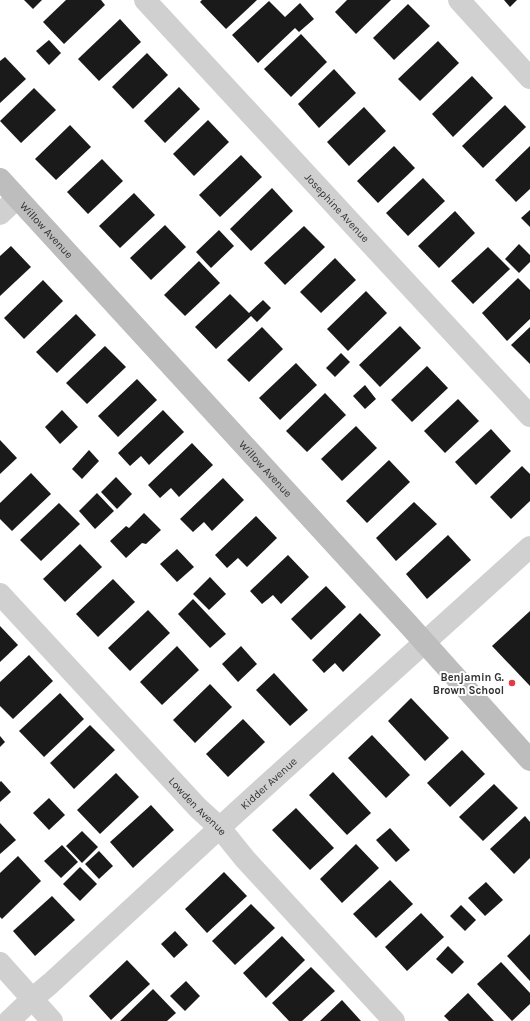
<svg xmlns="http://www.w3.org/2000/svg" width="530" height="1021" viewBox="0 0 530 1021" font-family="Karla,sans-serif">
  <rect width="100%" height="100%" fill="#fff"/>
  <g fill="#1a1a1a">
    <polygon points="24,0 42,0 33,9"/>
    <polygon points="66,0 101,0 105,5 64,44 43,22"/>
    <polygon points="202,0 257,0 226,29 200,2"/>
    <polygon points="347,0 391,0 356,34 335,12"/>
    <polygon points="504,0 517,0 510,7"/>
    <polygon points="269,1 285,17 300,3 314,19 299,32 295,28 258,63 232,35"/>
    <polygon points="408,4 430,26 394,60 373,38"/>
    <polygon points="120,19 141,42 99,81 78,59"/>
    <polygon points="301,34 327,62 291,97 264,69"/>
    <polygon points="49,40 61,53 49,65 36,51"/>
    <polygon points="438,41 459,63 420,101 398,79"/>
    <polygon points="147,53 168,75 133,109 112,87"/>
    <polygon points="5,57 26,79 0,103 0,61"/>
    <polygon points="334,69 356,93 319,128 298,104"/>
    <polygon points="472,76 493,98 453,137 432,114"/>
    <polygon points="179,87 200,109 165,143 144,121"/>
    <polygon points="34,88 56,110 21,143 0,121"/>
    <polygon points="505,105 526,127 483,168 462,146"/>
    <polygon points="364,107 386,131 349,166 327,142"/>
    <polygon points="208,120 229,142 194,176 173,154"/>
    <polygon points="70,125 91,147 56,180 35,159"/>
    <polygon points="394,146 415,168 378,203 357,181"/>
    <polygon points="530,146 530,189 516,202 495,180"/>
    <polygon points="241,155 262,177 220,217 199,195"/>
    <polygon points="102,159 123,181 88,214 67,192"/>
    <polygon points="423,178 445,201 408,236 386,213"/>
    <polygon points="272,188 293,211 251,251 230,229"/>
    <polygon points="134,193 155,215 120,248 99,226"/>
    <polygon points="530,210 530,227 521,218"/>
    <polygon points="455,211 475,233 439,268 418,246"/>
    <polygon points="165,225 186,247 151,280 130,258"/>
    <polygon points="304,226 325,247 285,285 264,263"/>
    <polygon points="219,230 234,246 211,268 196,252"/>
    <polygon points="519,244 530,255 530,262 519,273 505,259"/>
    <polygon points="11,246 31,267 0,296 0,256"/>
    <polygon points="488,247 510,269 473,304 451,281"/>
    <polygon points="335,258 356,280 321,313 300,292"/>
    <polygon points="199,261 220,283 185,316 164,295"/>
    <polygon points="518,278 530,290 530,319 507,341 482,313"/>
    <polygon points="43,280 63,301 24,339 4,318"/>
    <polygon points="366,291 387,313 348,351 327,329"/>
    <polygon points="230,294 249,313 263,300 271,308 257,322 251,316 216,349 195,327"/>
    <polygon points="76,314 96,335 57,373 36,352"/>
    <polygon points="400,326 421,348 380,387 359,365"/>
    <polygon points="262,327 283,349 249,382 227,360"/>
    <polygon points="530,327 530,364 511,345"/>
    <polygon points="105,346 126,367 87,404 66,383"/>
    <polygon points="341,353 350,362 335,377 326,368"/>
    <polygon points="296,363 317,385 280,420 259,398"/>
    <polygon points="427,366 448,388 412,422 391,400"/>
    <polygon points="137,379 157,400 118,437 98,416"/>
    <polygon points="365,385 376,399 365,409 353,396"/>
    <polygon points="325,393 346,415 307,452 286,431"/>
    <polygon points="458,399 479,421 445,453 424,431"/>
    <polygon points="62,410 78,427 60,444 45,427"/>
    <polygon points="163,410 184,432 149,465 141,456 130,466 118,453"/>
    <polygon points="356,426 377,448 342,481 321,459"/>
    <polygon points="491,429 511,451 476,485 455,462"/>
    <polygon points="0,440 17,458 0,474"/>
    <polygon points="192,443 213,465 179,497 171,488 160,498 148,485"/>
    <polygon points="89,450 99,461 82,479 72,469"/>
    <polygon points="389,460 410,482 367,523 346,501"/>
    <polygon points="522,466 530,474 530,501 511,519 490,497"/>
    <polygon points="31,473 51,494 12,531 0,519 0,503"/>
    <polygon points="116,477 132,494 117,509 101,492"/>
    <polygon points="223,478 244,500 212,531 204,522 193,532 180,519"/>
    <polygon points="97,493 114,511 95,529 79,511"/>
    <polygon points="414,502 437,524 396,561 376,538"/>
    <polygon points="59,503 80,524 41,561 20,540"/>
    <polygon points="144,513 161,530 146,544 142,543 126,558 110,541 126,526 129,528"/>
    <polygon points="256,516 277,538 247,567 238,558 227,568 215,555"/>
    <polygon points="448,535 471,560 427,599 406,574"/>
    <polygon points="80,544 102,567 65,602 43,579"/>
    <polygon points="177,549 194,567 177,582 160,564"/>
    <polygon points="288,555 309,577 281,604 273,595 262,604 250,591"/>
    <polygon points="210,577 226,594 209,610 193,594"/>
    <polygon points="113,579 135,602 98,637 76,614"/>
    <polygon points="326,586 346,607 311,640 291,619"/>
    <polygon points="193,599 226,634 210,648 178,614"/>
    <polygon points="148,610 170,633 130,671 108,648"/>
    <polygon points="530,611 530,686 492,646"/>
    <polygon points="360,613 381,635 343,672 335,663 324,673 312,660"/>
    <polygon points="0,626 18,645 0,662"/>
    <polygon points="177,646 199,670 162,705 140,682"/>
    <polygon points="241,646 257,664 238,682 222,664"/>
    <polygon points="29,655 53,681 13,719 0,706 0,682"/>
    <polygon points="274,673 308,710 290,726 256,690"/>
    <polygon points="210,684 232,707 195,743 173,720"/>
    <polygon points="60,693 84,719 44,757 19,731"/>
    <polygon points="411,698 449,738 425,761 388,721"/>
    <polygon points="243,719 265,742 228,777 206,754"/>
    <polygon points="90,725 115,750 74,789 50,763"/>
    <polygon points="372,735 410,775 386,798 348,758"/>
    <polygon points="0,736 5,742 0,747"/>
    <polygon points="462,750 485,774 450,807 427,783"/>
    <polygon points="333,772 371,813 347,835 309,795"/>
    <polygon points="116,773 139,797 100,834 77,810"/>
    <polygon points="1,781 11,792 0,802 0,782"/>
    <polygon points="494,784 518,808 483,841 459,817"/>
    <polygon points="49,798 65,815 49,830 33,813"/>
    <polygon points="151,805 174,830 133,868 110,842"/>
    <polygon points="296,808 334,848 310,870 272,830"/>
    <polygon points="525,816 530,822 530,858 514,874 490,849"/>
    <polygon points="0,823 16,840 0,854"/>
    <polygon points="390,828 410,850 396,862 376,840"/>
    <polygon points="82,831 98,847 82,863 66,846"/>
    <polygon points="356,844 379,868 342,903 320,879"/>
    <polygon points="62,845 78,862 61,878 44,861"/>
    <polygon points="99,851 113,866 99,879 85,864"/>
    <polygon points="18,856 41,881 2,919 0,917 0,873"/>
    <polygon points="80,867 97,884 80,901 63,884"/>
    <polygon points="224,872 247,896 207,933 185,909"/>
    <polygon points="390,880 413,904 376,938 353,914"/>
    <polygon points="486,882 503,900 485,916 468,898"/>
    <polygon points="52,896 75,920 35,956 13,931"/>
    <polygon points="251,904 275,928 235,965 212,941"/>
    <polygon points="461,905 476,920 465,931 450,916"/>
    <polygon points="421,913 444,937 407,971 385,947"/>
    <polygon points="175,931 188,945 174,958 161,944"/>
    <polygon points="530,934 530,981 507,956"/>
    <polygon points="282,936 305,960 266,998 243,973"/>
    <polygon points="448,946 464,962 452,974 436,959"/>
    <polygon points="127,960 150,984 111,1020 89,996"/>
    <polygon points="501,962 530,993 530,1004 512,1021 477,984"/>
    <polygon points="311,967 335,991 302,1021 289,1021 272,1003"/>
    <polygon points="186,981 200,996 185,1011 170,996"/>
    <polygon points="153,989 176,1013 167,1021 120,1021"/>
    <polygon points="468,993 494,1021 449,1021 444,1016"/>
    <polygon points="342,1000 361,1021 320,1021"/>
  </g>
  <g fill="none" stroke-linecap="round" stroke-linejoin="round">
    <g stroke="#d0d0d0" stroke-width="22">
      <path id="s1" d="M145 0 530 416"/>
      <polyline points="459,0 530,78"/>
      <polyline points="0,214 17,198"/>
      <path id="s2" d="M0 594 198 808 220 828 245 859 394 1021"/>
      <polyline points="0,963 52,1021"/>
      <path id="s3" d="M9 1021 32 999 51 983 239 810 530 547"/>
    </g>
    <path stroke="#bdbdbd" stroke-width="22" id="s4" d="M0 179 408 624 530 760"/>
  </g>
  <circle fill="#e63946" stroke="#fff" stroke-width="1.5" cx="512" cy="683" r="4"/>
  <g text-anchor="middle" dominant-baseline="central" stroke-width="4" stroke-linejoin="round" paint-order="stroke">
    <g font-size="11" fill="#333" stroke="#fff">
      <text stroke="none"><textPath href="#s1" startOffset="283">Josephine Avenue</textPath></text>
      <text stroke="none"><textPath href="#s4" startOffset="69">Willow Avenue</textPath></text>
      <text stroke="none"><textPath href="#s4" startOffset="393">Willow Avenue</textPath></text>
      <text stroke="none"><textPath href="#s3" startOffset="352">Kidder Avenue</textPath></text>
      <text stroke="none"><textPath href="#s2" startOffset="290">Lowden Avenue</textPath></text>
    </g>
    <g font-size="11" font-weight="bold" fill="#333" stroke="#fff" text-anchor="end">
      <text x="504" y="677">Benjamin G.<tspan x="504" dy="13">Brown School</tspan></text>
    </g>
  </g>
</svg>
